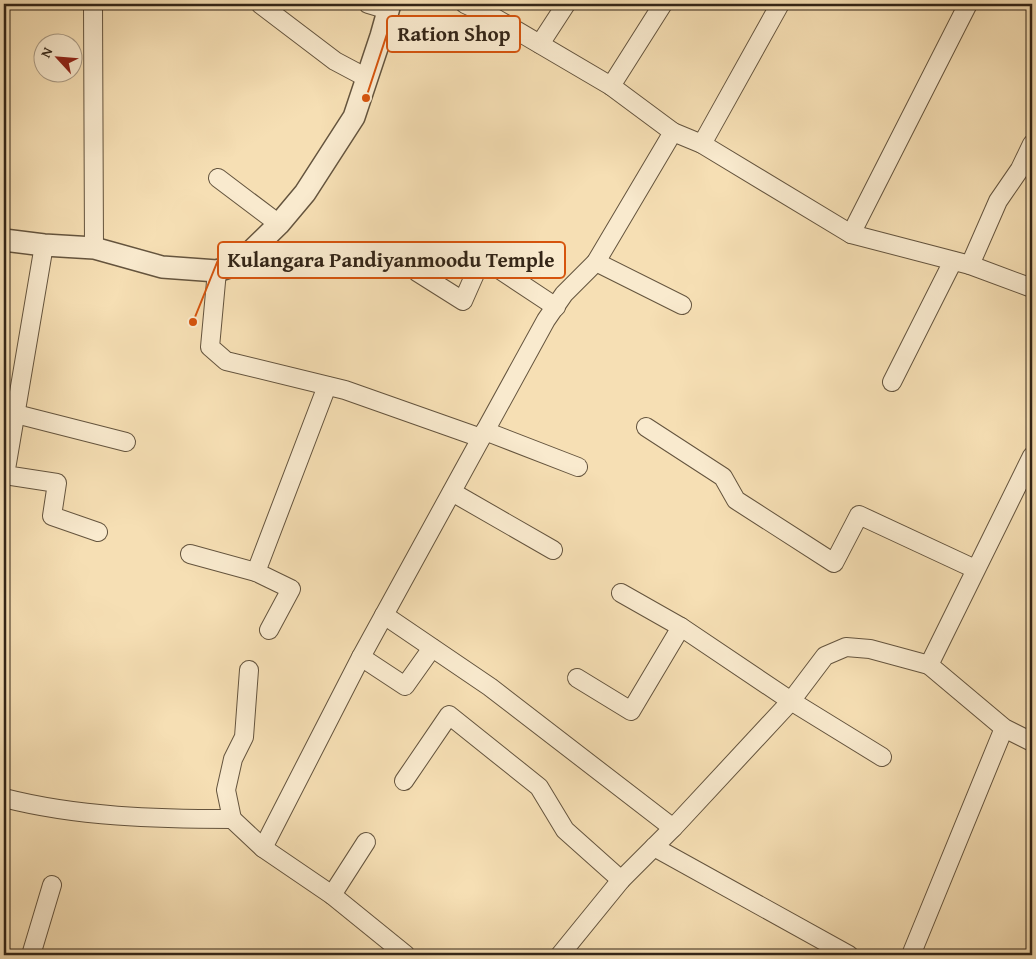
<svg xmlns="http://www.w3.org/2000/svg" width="1036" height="959" viewBox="0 0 1036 959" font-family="'Gentium Book Plus',serif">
  <rect width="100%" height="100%" fill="#f6dfb4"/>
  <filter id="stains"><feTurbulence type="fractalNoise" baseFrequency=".004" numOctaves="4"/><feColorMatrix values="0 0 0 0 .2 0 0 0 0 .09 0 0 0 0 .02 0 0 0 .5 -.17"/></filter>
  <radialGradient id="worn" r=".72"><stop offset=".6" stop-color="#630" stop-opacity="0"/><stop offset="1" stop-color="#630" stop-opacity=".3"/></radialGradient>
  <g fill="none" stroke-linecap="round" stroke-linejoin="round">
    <defs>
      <g id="minor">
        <polyline points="93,4 94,248"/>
        <polyline points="260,4 335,61 367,78"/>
        <polyline points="368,4 388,10"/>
        <polyline points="465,4 497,19 611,86 673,132 702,144 851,234 970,265 1032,288"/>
        <polyline points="540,44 566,4"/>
        <polyline points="611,86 663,4"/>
        <polyline points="702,144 780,4"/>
        <polyline points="218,178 279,224"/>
        <polyline points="851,234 968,4"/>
        <polyline points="44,245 5,475 57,483 52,516 98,532"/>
        <polyline points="596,262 682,305"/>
        <polyline points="970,265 998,201 1020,169 1032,144"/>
        <polyline points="217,271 210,347 226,361 345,390 481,438"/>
        <polyline points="417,272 463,301 482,258 556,307"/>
        <polyline points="892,382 953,261"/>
        <polyline points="16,414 126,442"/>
        <polyline points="646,427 723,477 736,500 834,563 859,515 975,569"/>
        <polyline points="485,431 578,467"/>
        <polyline points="1032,456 929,665 1004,728 1032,742"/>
        <polyline points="452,492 553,550"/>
        <polyline points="190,554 256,572"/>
        <polyline points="621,593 681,627 791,701 882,757"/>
        <polyline points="384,615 490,687 673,828"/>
        <polyline points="269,630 291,589 256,572 327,386"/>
        <polyline points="361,657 405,686 432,648"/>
        <polyline points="577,678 631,711 681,627"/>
        <polyline points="404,781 449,715 539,787 565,830 621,880"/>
        <path d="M4 798C78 817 156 819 232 819L263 848 332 895 406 955"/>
        <polyline points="232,819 226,790 233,759 244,737 249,670"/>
        <polyline points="654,847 849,955"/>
        <polyline points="263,848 361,657 546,320 564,294 596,262 673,132"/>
        <polyline points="332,895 366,842"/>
        <polyline points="31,955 52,885"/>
        <polyline points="560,955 621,880 673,828 791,701 825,656 846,647 870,649 929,665"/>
        <polyline points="911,955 1004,728"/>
      </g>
      <polyline id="tertiary" points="4,240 44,245 94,248 162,267 217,271 238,264 279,224 305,193 354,117 381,36 390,4"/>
    </defs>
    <use href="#minor" stroke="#64543e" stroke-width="20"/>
    <use href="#tertiary" stroke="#64543e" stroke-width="24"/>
    <use href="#minor" stroke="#f9eace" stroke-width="18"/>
    <use href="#tertiary" stroke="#f9eace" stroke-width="21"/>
  </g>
  <path fill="none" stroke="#d6540d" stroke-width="2" d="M366 98L387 34M193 322L218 260"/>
  <g fill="#d6540d" stroke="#f9eace" stroke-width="2">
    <circle cx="366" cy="98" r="5"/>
    <circle cx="193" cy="322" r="5"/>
  </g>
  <g fill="#f9eace" stroke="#d6540d" stroke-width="2">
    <rect x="387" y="16" width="133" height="36" rx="5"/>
    <rect x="218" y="242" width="347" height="36" rx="5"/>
  </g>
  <g font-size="21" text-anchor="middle" font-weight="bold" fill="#332517">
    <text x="454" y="41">Ration Shop</text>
    <text x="391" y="267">Kulangara Pandiyanmoodu Temple</text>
  </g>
  <rect width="1036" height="959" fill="none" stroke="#f6dfb4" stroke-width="20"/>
  <rect x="5" y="5" width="1026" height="949" fill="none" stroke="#332517" stroke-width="2.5"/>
  <rect x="10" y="10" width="1016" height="939" fill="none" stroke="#332517"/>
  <g transform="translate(58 58) rotate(296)"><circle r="24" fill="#f9eace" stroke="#aa9b85"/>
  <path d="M0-4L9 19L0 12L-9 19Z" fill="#8f2418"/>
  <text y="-8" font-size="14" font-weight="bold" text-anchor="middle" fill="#332517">N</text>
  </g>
  <rect width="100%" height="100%" filter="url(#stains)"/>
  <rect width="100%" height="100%" fill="url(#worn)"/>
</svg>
